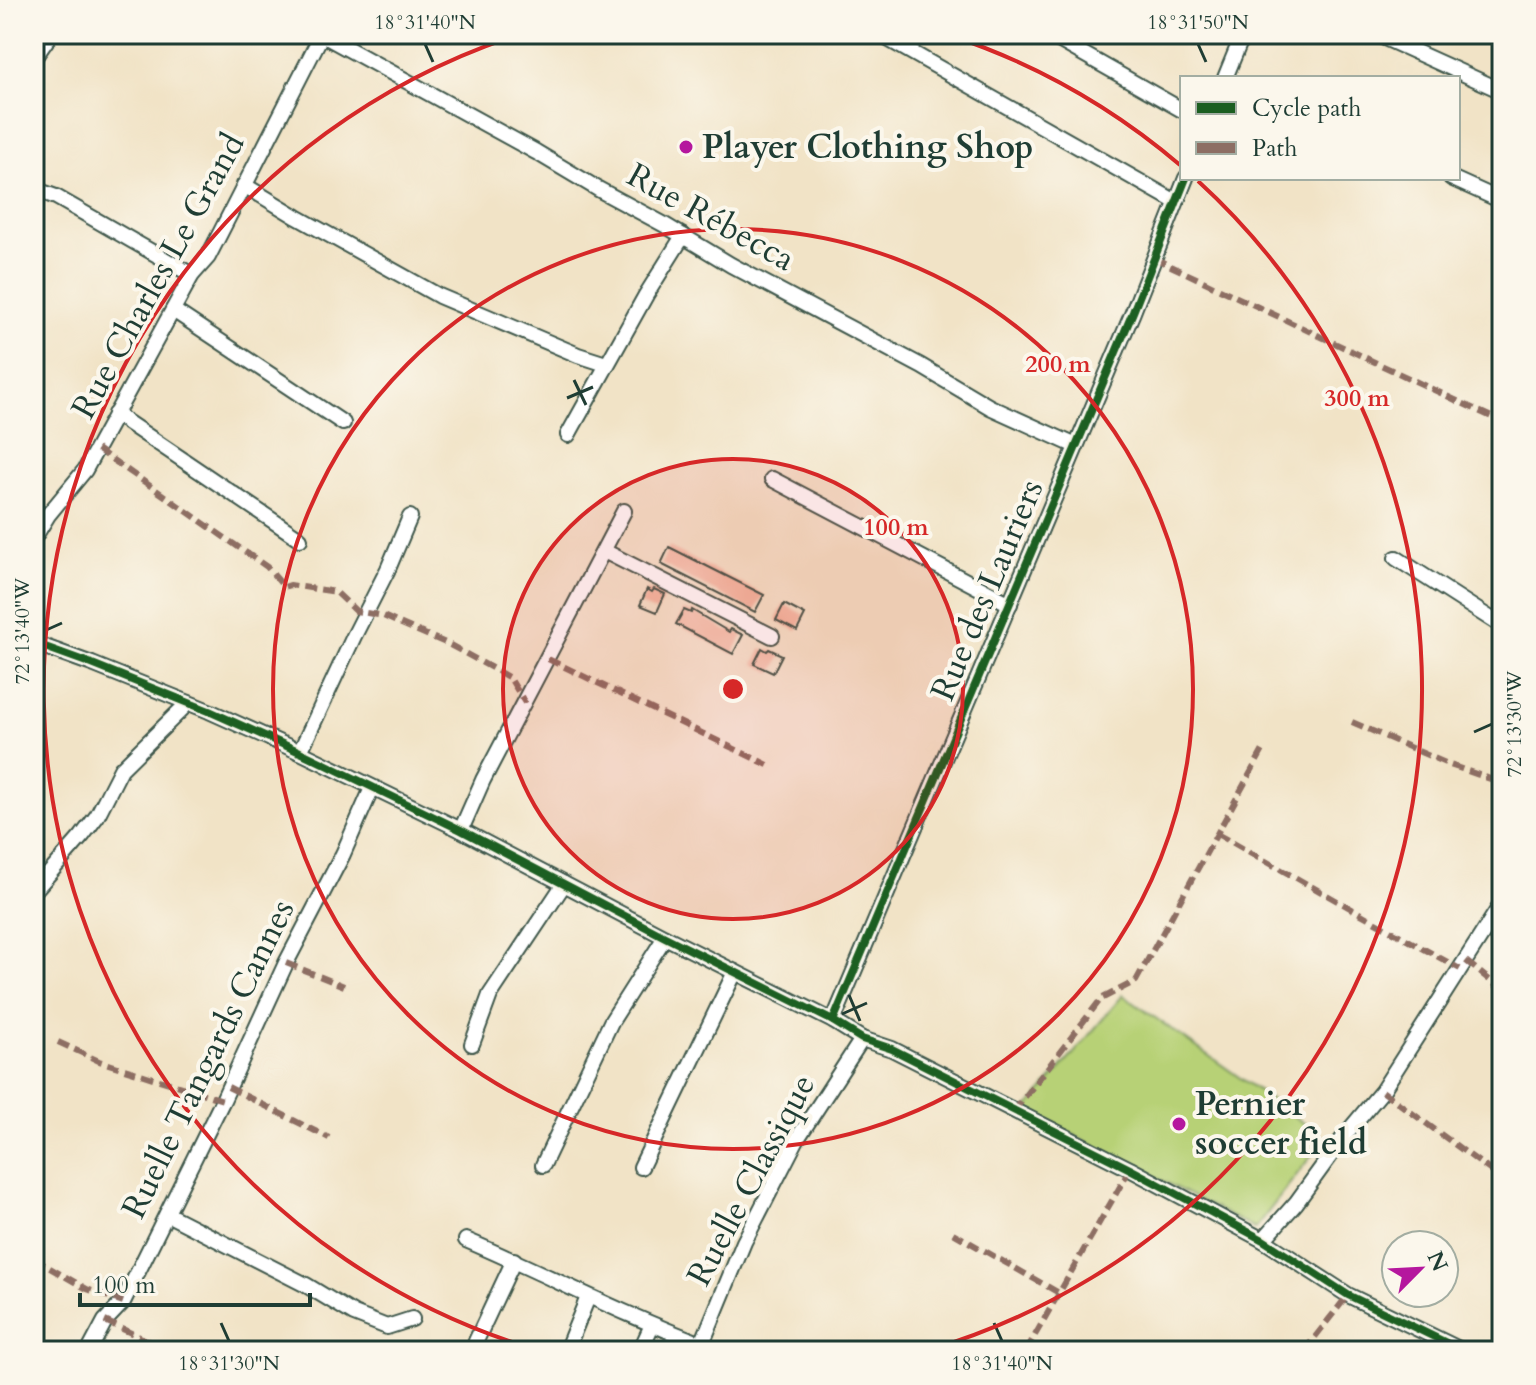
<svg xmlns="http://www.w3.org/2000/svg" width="1536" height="1385" viewBox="0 0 1536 1385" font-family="Cardo,serif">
  <rect width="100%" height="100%" fill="#fbf7ec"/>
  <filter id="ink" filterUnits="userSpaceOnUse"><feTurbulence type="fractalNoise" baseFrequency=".0125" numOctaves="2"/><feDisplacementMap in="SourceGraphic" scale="16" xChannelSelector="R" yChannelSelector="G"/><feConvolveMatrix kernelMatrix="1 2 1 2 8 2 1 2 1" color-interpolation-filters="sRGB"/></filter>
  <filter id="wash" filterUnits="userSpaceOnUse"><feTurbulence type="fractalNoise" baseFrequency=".006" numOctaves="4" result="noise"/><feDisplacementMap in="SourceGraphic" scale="32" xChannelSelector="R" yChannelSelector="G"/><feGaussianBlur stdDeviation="1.8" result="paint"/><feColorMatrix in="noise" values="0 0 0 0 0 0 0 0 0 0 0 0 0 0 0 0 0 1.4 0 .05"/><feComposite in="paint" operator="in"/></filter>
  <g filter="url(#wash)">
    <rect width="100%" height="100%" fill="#f1e3c6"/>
    <polygon fill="#b7d176" stroke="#6b8755" stroke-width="2" points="1123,995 1325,1138 1255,1229 1026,1110"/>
    <g id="blocks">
      <g fill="#f0b39a">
        <polygon points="669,547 764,595 755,612 661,564"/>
        <polygon points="647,589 652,592 654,589 665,594 657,612 640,605"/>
        <polygon points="784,604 805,615 797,631 776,620"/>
        <polygon points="684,610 691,613 692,610 729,632 731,629 743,635 733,654 676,624"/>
        <polygon points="762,648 767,651 769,649 782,655 773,673 754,664"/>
      </g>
    </g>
  </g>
  <g filter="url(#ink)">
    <use href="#blocks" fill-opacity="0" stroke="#3e564a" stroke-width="2"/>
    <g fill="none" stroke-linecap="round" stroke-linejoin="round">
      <defs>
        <g id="street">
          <polyline points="321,34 536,152 598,189 663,224 731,265 921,366 990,407 1076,446"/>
          <polyline points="879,34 1176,202"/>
          <polyline points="1048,34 1182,110"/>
          <polyline points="1376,34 1502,91"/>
          <polyline points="34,58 48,38"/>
          <polyline points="1225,78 1243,34"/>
          <polyline points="1451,178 1502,201"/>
          <polyline points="244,185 297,217 439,296 578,355 606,364"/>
          <polyline points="34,189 56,197 192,275"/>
          <polyline points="173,310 343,423"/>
          <polyline points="115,414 300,539"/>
          <polyline points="568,435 646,295 683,236"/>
          <polyline points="772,479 1010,604"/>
          <polyline points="34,538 48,515 85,470 192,275 208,257 322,34"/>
          <polyline points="604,551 772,636"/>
          <polyline points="1396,558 1502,626"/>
          <polyline points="34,643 92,664 209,711 300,752 461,830 665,937 833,1021 862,1039 892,1049 1130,1169 1263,1240 1348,1295 1463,1351"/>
          <polyline points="300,752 354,636 388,569 410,517"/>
          <polyline points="461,830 483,780 624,511"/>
          <polyline points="34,891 82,836 97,816 121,769 188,703"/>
          <polyline points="833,1021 1133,312 1186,178"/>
          <polyline points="472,1044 490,995 564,884"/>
          <polyline points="543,1165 611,1022 665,937"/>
          <polyline points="641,1167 735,972"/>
          <polyline points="167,1214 306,1285 354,1314 387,1327 412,1319"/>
          <path d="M466 1240C546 1274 621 1314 702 1344"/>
          <polyline points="1263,1240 1296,1203 1346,1134 1382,1091 1502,903"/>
          <polyline points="476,1341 514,1260"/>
          <polyline points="89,1351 105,1321 123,1302 223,1100 286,963 343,854 372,788"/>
          <polyline points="566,1351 588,1297"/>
          <polyline points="640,1351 652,1325"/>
          <polyline points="699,1351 744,1242 797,1139 862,1039"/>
        </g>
      </defs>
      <use href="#street" stroke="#3e564a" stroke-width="18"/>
      <use href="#street" stroke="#fff" stroke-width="14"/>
      <g stroke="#8d6e63" stroke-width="6" stroke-dasharray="12 6" stroke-linecap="butt">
        <polyline points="1154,258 1502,422"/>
        <polyline points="97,449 267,567 284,587 290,585 336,592 356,611 383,616 450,645 510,678 525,703"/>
        <polyline points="548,659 768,765"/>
        <polyline points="1352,722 1450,765 1502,783"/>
        <polyline points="1217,834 1460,969"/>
        <polyline points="1466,961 1502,990"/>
        <polyline points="286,963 344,986"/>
        <polyline points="58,1042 99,1061 223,1100"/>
        <polyline points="228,1087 329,1138"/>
        <polyline points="1382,1091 1502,1179"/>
        <polyline points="1014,1111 1101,999 1136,981 1263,750"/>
        <polyline points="953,1233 1059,1293"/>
        <polyline points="34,1259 87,1289 123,1302"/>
        <polyline points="105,1321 170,1351"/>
        <polyline points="1026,1351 1130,1169"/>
        <polyline points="1304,1351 1348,1295"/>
      </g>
      <defs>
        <g id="cycleway">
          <polyline points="34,643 92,664 209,711 300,752 461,830 665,937 833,1021 862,1039 892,1049 1130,1169 1263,1240 1348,1295 1463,1351"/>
          <polyline points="833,1021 1133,312 1186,178"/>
        </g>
      </defs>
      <use href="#cycleway" stroke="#fbf7ec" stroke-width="13"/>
      <use href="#cycleway" stroke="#1b5e20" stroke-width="8"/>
    </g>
  </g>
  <path fill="none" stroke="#1f3d34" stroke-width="3" d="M425 44 433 62M1198 44 1206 62M574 380 586 405M567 398 593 387M44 631 62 623M1474 732 1492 724M849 995 860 1021M842 1014 867 1003M221 1323 229 1341M994 1323 1002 1341"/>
  <circle cx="733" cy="689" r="230" fill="#d62828" fill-opacity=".12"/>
  <g fill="none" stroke="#d62828" stroke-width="4">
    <circle cx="733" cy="689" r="230"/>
    <circle cx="733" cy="689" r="460"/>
    <path d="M537 1350A689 689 0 0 1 514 36M952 36A689 689 0 0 1 1180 165M1198 181A689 689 0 0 1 929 1350"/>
  </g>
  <g fill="#b5179e" stroke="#fbf7ec" stroke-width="3">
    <circle cx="686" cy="147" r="8"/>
    <circle cx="1179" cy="1124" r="8"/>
  </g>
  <g text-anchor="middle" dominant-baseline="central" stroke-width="8" stroke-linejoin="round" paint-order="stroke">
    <g font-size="34" font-weight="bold" fill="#1f3d34" stroke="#fbf7ec" text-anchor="start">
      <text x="702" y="147">Player Clothing Shop</text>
      <text x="1195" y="1104">Pernier<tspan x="1195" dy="39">soccer field</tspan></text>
    </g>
    <g font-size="34" fill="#1f3d34" stroke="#fbf7ec">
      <text transform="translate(711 217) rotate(29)">Rue Rébecca</text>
      <text transform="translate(158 276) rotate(-61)">Rue Charles Le Grand</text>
      <text transform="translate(987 590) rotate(-67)">Rue des Lauriers</text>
      <text transform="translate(208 1059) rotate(-64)">Ruelle Tangards Cannes</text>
      <text transform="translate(751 1180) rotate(-62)">Ruelle Classique</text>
    </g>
  </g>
  <circle cx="733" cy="689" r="12" fill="#d62828" stroke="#fbf7ec" stroke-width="4"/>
  <g font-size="24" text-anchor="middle" font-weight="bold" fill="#d62828" stroke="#fbf7ec" stroke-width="8" stroke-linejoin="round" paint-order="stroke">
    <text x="1058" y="372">200 m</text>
    <text x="1357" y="406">300 m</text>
    <text x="896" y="535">100 m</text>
  </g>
  <rect width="1536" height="1385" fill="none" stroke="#fbf7ec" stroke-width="88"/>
  <rect x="1180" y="76" width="280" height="104" fill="#fbf7ec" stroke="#a3ada2" stroke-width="2"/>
  <rect x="1196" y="102" width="40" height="12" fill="#1b5e20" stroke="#a3ada2" stroke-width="2"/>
  <text x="1252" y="116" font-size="24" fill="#1f3d34">Cycle path</text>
  <rect x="1196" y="142" width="40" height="12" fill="#8d6e63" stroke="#a3ada2" stroke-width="2"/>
  <text x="1252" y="156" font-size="24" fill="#1f3d34">Path</text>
  <g transform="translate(1420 1269) rotate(66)"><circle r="38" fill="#fbf7ec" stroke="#a3ada2" stroke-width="2"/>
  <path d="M0-6L14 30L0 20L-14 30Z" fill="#b5179e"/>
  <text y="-12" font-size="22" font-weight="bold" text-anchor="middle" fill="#1f3d34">N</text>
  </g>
  <path d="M80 1293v12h230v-12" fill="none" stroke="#1f3d34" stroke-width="4"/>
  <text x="92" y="1293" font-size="24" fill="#1f3d34" stroke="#fbf7ec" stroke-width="6" paint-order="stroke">100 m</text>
  <rect x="44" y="44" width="1448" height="1297" fill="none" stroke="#1f3d34" stroke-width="3"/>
  <g font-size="20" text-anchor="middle" fill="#1f3d34">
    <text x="425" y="29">18°31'40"N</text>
    <text x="1198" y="29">18°31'50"N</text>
    <text transform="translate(22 631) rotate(-90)" y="7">72°13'40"W</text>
    <text transform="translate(1514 724) rotate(-90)" y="7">72°13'30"W</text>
    <text x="229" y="1370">18°31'30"N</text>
    <text x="1002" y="1370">18°31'40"N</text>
  </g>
</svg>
